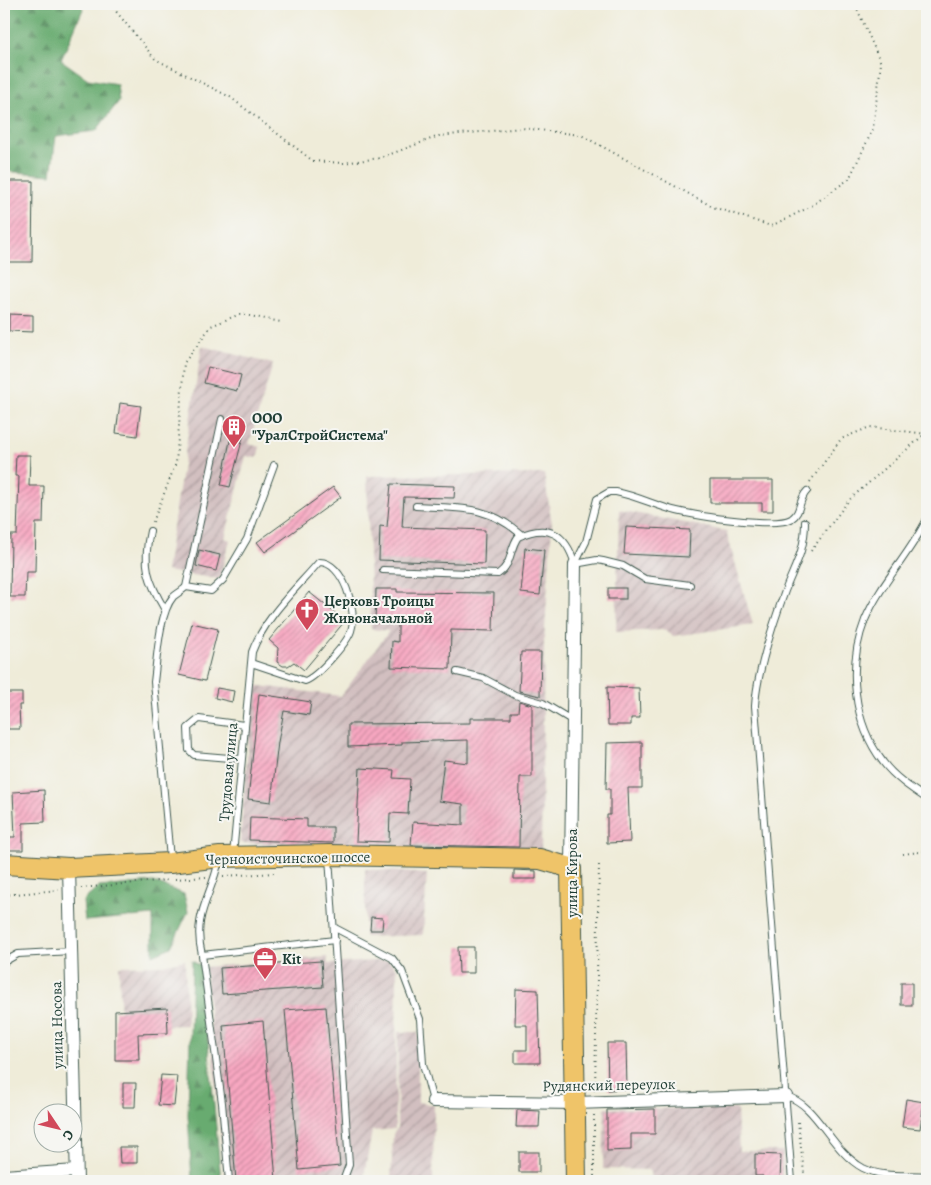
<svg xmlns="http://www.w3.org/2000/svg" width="931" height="1185" viewBox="0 0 931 1185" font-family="Alegreya,serif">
  <defs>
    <pattern id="industrial-furrows" width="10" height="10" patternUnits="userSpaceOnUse" patternTransform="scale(1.25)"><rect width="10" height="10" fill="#d2bfc0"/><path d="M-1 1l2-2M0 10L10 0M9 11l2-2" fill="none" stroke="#aa9c9d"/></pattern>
    <pattern id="forest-firs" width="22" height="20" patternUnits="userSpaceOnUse" patternTransform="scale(1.25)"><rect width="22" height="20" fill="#68ab70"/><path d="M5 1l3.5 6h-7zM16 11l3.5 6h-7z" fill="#558c5d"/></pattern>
    <pattern id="building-hatch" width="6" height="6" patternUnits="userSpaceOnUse" patternTransform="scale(1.25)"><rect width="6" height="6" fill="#f8a7c1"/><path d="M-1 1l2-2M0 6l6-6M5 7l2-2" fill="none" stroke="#c8899e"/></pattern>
  </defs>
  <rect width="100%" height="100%" fill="#f6f6f2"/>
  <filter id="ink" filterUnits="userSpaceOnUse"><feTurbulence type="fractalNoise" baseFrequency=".02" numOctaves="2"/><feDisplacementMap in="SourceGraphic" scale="10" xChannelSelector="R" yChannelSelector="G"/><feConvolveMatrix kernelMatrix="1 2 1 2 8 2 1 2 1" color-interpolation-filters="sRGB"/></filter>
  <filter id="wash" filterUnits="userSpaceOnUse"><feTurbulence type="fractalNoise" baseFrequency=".0096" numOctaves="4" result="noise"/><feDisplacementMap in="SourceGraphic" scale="20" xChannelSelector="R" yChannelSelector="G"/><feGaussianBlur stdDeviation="1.12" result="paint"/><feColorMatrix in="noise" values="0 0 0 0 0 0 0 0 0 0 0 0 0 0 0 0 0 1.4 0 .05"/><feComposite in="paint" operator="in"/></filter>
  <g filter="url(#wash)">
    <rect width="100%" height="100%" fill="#efecd9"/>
    <g fill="url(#industrial-furrows)">
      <polygon points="202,346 273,364 249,444 260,447 257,458 246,456 225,538 230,540 219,579 166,571"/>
      <polygon points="544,474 552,524 544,643 541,853 240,843 253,685 341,696 389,631 371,629 367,476"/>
      <polygon points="619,510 726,531 753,625 673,636 664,630 616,632"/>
      <polygon points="365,869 427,874 423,935 365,937"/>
      <polygon points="327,957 328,964 388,960 397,969 395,1129 372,1131 363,1181 225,1181 205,967"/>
      <polygon points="185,960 187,1025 155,1026 121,1033 119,966 163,965"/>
      <polygon points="398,1032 418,1032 418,1102 434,1105 433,1181 391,1181 393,1134 397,1129"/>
      <polygon points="605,1108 737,1109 739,1151 783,1151 782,1181 651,1181 650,1170 603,1169"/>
    </g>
    <g fill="url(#forest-firs)" stroke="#447452">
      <polygon points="4,4 80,4 83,9 61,60 88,79 117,84 119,101 96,131 56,136 51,175 4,171"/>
      <polygon points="153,882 184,894 188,912 171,947 153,955 153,915 85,921 83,901 99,887"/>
      <polygon points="192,961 201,966 221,1181 192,1181 188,1115"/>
    </g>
    <g id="blocks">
      <g fill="url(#building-hatch)">
        <polygon points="8,181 33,181 32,262 8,262"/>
        <polygon points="9,314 33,315 33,332 9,331"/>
        <polygon points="208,367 241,375 237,391 204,383"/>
        <polygon points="120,403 141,406 137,436 116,433"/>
        <polygon points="233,426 245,429 230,487 221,485"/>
        <polygon points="16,455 30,455 29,486 44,486 43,523 36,523 35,572 26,572 25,597 10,597 11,535 17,535 19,476 15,476"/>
        <polygon points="710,480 773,480 773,511 762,511 762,503 710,503"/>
        <polygon points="391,484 455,486 454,498 404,497 402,527 485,530 484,564 379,560 380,526 387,527"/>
        <polygon points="333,487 341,497 265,552 257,542"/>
        <polygon points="626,527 690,530 689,557 624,554"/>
        <polygon points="525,548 544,550 540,595 521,593"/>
        <polygon points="199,550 220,555 216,571 196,566"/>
        <rect x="608" y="588" width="18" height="11"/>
        <polygon points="376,589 397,589 397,592 494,593 493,631 451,630 450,669 391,667 392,641 398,642 398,623 375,623"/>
        <polygon points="309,592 345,621 304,670 294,662 288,666 283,666 277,662 278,648 269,640"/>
        <polygon points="192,623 218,629 205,681 179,675"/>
        <polygon points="521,652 541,652 540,696 519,691"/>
        <polygon points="607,687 639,688 640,718 631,718 631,725 608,725"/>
        <polygon points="217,688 234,691 232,702 215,698"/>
        <polygon points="5,693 22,693 22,705 19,705 20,729 8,729"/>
        <polygon points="259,694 311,702 309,715 284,711 278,742 271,802 248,799"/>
        <polygon points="519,701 532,705 532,777 520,777 519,847 411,845 413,822 463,825 463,804 439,801 444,760 468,763 468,740 402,742 402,745 348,747 348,724 470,723 470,718 511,718 511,712 518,712"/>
        <polygon points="642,742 642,788 628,788 630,842 607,843 607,815 610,815 610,789 606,789 607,743"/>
        <polygon points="360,768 394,770 393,778 410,779 408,814 390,813 389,842 356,841"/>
        <polygon points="44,790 45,822 23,823 23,850 9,850 9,837 15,837 13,792"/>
        <polygon points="250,817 307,819 307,827 333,827 333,843 249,840"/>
        <polygon points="514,870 536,871 536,879 514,879"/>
        <polygon points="371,917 383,918 382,930 370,930"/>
        <polygon points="458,947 474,947 474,973 459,973"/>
        <polygon points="321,961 323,987 222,994 220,968"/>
        <rect x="901" y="983" width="11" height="22"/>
        <polygon points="516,989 538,990 540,1063 515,1063 515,1050 527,1050 527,1025 515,1025"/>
        <polygon points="326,1007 340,1166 299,1170 285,1010"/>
        <polygon points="167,1008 168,1033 138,1034 139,1060 115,1060 115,1011"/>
        <polygon points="263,1021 276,1181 236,1181 223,1025"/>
        <polygon points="607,1043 626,1043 627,1089 608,1090"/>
        <polygon points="161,1075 177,1076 174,1106 158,1105"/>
        <polygon points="123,1083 136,1083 135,1107 123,1107"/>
        <polygon points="906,1099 924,1102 920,1129 902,1127"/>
        <polygon points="655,1109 655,1134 631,1134 631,1150 607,1151 607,1110"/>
        <polygon points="517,1110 540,1111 539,1127 516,1127"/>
        <polygon points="119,1147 137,1147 137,1163 120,1163"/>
        <rect x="519" y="1152" width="20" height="20"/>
        <polygon points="755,1154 781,1155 780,1181 762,1181 763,1176 755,1176"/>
      </g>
    </g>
  </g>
  <g filter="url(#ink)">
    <use href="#blocks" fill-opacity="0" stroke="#3e574d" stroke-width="1"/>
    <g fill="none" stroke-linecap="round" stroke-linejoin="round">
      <defs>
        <g id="service">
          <path d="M416 506C461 509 486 504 522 535"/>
          <path d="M927 519C910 554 880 584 865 620 847 666 853 723 883 762 894 777 912 789 927 799"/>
          <path d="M150 531C142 565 148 581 165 610"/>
          <path d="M383 570 498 574C513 564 509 549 518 537 549 522 566 535 575 564"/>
          <path d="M690 585 645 579 623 566 603 561 597 560 575 564 586 542 597 499 609 492H616C637 496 656 506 677 511 697 516 776 528 791 519 802 512 798 500 807 491"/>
          <polyline points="186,587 211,591 223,580 247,539 274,465"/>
          <polyline points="457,672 483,678 515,695 543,703 573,721"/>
          <polyline points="241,759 194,755 189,750 188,728 199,719 244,725"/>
          <path d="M233 855 252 652C265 617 295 590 319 562 343 561 358 611 351 631 347 643 317 677 305 681L251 663"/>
          <polyline points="329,857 348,1150 349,1165 343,1181"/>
          <path d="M170 859 154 682C157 660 159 613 173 597 176 594 182 591 186 587L222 419"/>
          <path d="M219 860C211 898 192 915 202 955L335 940"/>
          <polyline points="335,928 392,958 402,971 420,1019 423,1064 433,1101"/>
          <polyline points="202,955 222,1103 229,1181"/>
          <polyline points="4,962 18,954 72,951"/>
          <path d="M786 1096C817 1104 831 1151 863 1168 883 1178 906 1174 927 1176"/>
          <path d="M792 1181 755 706C757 672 773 624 785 591 795 565 805 551 805 522"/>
        </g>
        <g id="minor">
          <polyline points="69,868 77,1181"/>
          <polyline points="571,868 575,564"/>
          <polyline points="433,1101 576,1103 786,1096"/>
          <polyline points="4,1176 76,1171"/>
        </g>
        <polyline id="primary" points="4,864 69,868 170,863 220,857 329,855 540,859 571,868 576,1181"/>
      </defs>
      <use href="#service" stroke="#3e574d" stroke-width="8"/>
      <use href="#minor" stroke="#3e574d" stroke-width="14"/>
      <use href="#primary" stroke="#3e574d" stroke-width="22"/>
      <g stroke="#3e574d" stroke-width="2" stroke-dasharray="1 4" stroke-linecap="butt">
        <polyline points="110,4 155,59 230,97 313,161 343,163 380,158 439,136 522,128 581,135 713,207 771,226 810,207 849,179 873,129 881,63 855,4"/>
        <polyline points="810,482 841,439 870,427 927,434"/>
        <polyline points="153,522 176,463 184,363 211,326 240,314 281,322"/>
        <polyline points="811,551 849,500 927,432"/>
        <polyline points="903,854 927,851"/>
        <polyline points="223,876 275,873"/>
        <polyline points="175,879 206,877"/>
        <polyline points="81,888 168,880"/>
        <polyline points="4,895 59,890"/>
        <polyline points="595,1091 599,864"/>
        <polyline points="798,1122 805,1181"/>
        <polyline points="594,1181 594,1114"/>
      </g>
      <use href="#service" stroke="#fff" stroke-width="6"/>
      <use href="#minor" stroke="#fff" stroke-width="12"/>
      <use href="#primary" stroke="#efc469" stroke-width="20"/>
    </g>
  </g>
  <defs>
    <symbol id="building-pin" viewBox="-11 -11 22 30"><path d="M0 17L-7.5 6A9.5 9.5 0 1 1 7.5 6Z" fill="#d1495b" stroke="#f6f6f2"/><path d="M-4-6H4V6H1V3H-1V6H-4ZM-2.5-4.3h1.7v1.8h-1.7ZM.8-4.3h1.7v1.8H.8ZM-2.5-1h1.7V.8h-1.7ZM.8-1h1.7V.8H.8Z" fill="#fff"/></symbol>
    <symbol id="church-pin" viewBox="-11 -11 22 30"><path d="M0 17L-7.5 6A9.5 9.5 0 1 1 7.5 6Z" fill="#d1495b" stroke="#f6f6f2"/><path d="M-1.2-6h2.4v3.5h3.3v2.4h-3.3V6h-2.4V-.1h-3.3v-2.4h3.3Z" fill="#fff"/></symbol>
    <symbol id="office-pin" viewBox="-11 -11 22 30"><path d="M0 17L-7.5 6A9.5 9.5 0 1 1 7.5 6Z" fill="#d1495b" stroke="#f6f6f2"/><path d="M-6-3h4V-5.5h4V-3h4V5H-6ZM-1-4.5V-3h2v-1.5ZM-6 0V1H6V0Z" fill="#fff"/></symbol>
  </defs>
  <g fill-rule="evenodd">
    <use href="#building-pin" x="220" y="413" width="28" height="38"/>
    <use href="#church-pin" x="293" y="596" width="28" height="38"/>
    <use href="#office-pin" x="251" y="945" width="28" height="38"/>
  </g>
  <g text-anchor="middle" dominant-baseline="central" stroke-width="4" stroke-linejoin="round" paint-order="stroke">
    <g font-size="15" font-weight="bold" fill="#1f3d34" stroke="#f6f6f2" text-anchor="start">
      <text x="252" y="418">ООО<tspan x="252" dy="17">"УралСтройСистема"</tspan></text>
      <text x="324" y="601">Церковь Троицы<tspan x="324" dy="17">Живоначальной</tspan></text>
      <text x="282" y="959">Kit</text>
    </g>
    <g font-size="15" fill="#1f3d34" stroke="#f6f6f2">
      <text transform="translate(228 772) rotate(-85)">Трудовая улица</text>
      <text transform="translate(288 858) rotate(-1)">Черноисточинское шоссе</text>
      <text transform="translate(572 873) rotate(-90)">улица Кирова</text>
      <text transform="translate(57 1025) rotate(-91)">улица Носова</text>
      <text transform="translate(609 1085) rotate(-1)">Рудянский переулок</text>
    </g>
  </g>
  <rect width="931" height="1185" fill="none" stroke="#f6f6f2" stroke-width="20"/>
  <g transform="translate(58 1128) rotate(125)"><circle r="24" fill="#f6f6f2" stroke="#a0aca6"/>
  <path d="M0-4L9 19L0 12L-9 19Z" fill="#d1495b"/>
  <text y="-8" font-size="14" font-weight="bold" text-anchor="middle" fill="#1f3d34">С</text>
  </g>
</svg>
